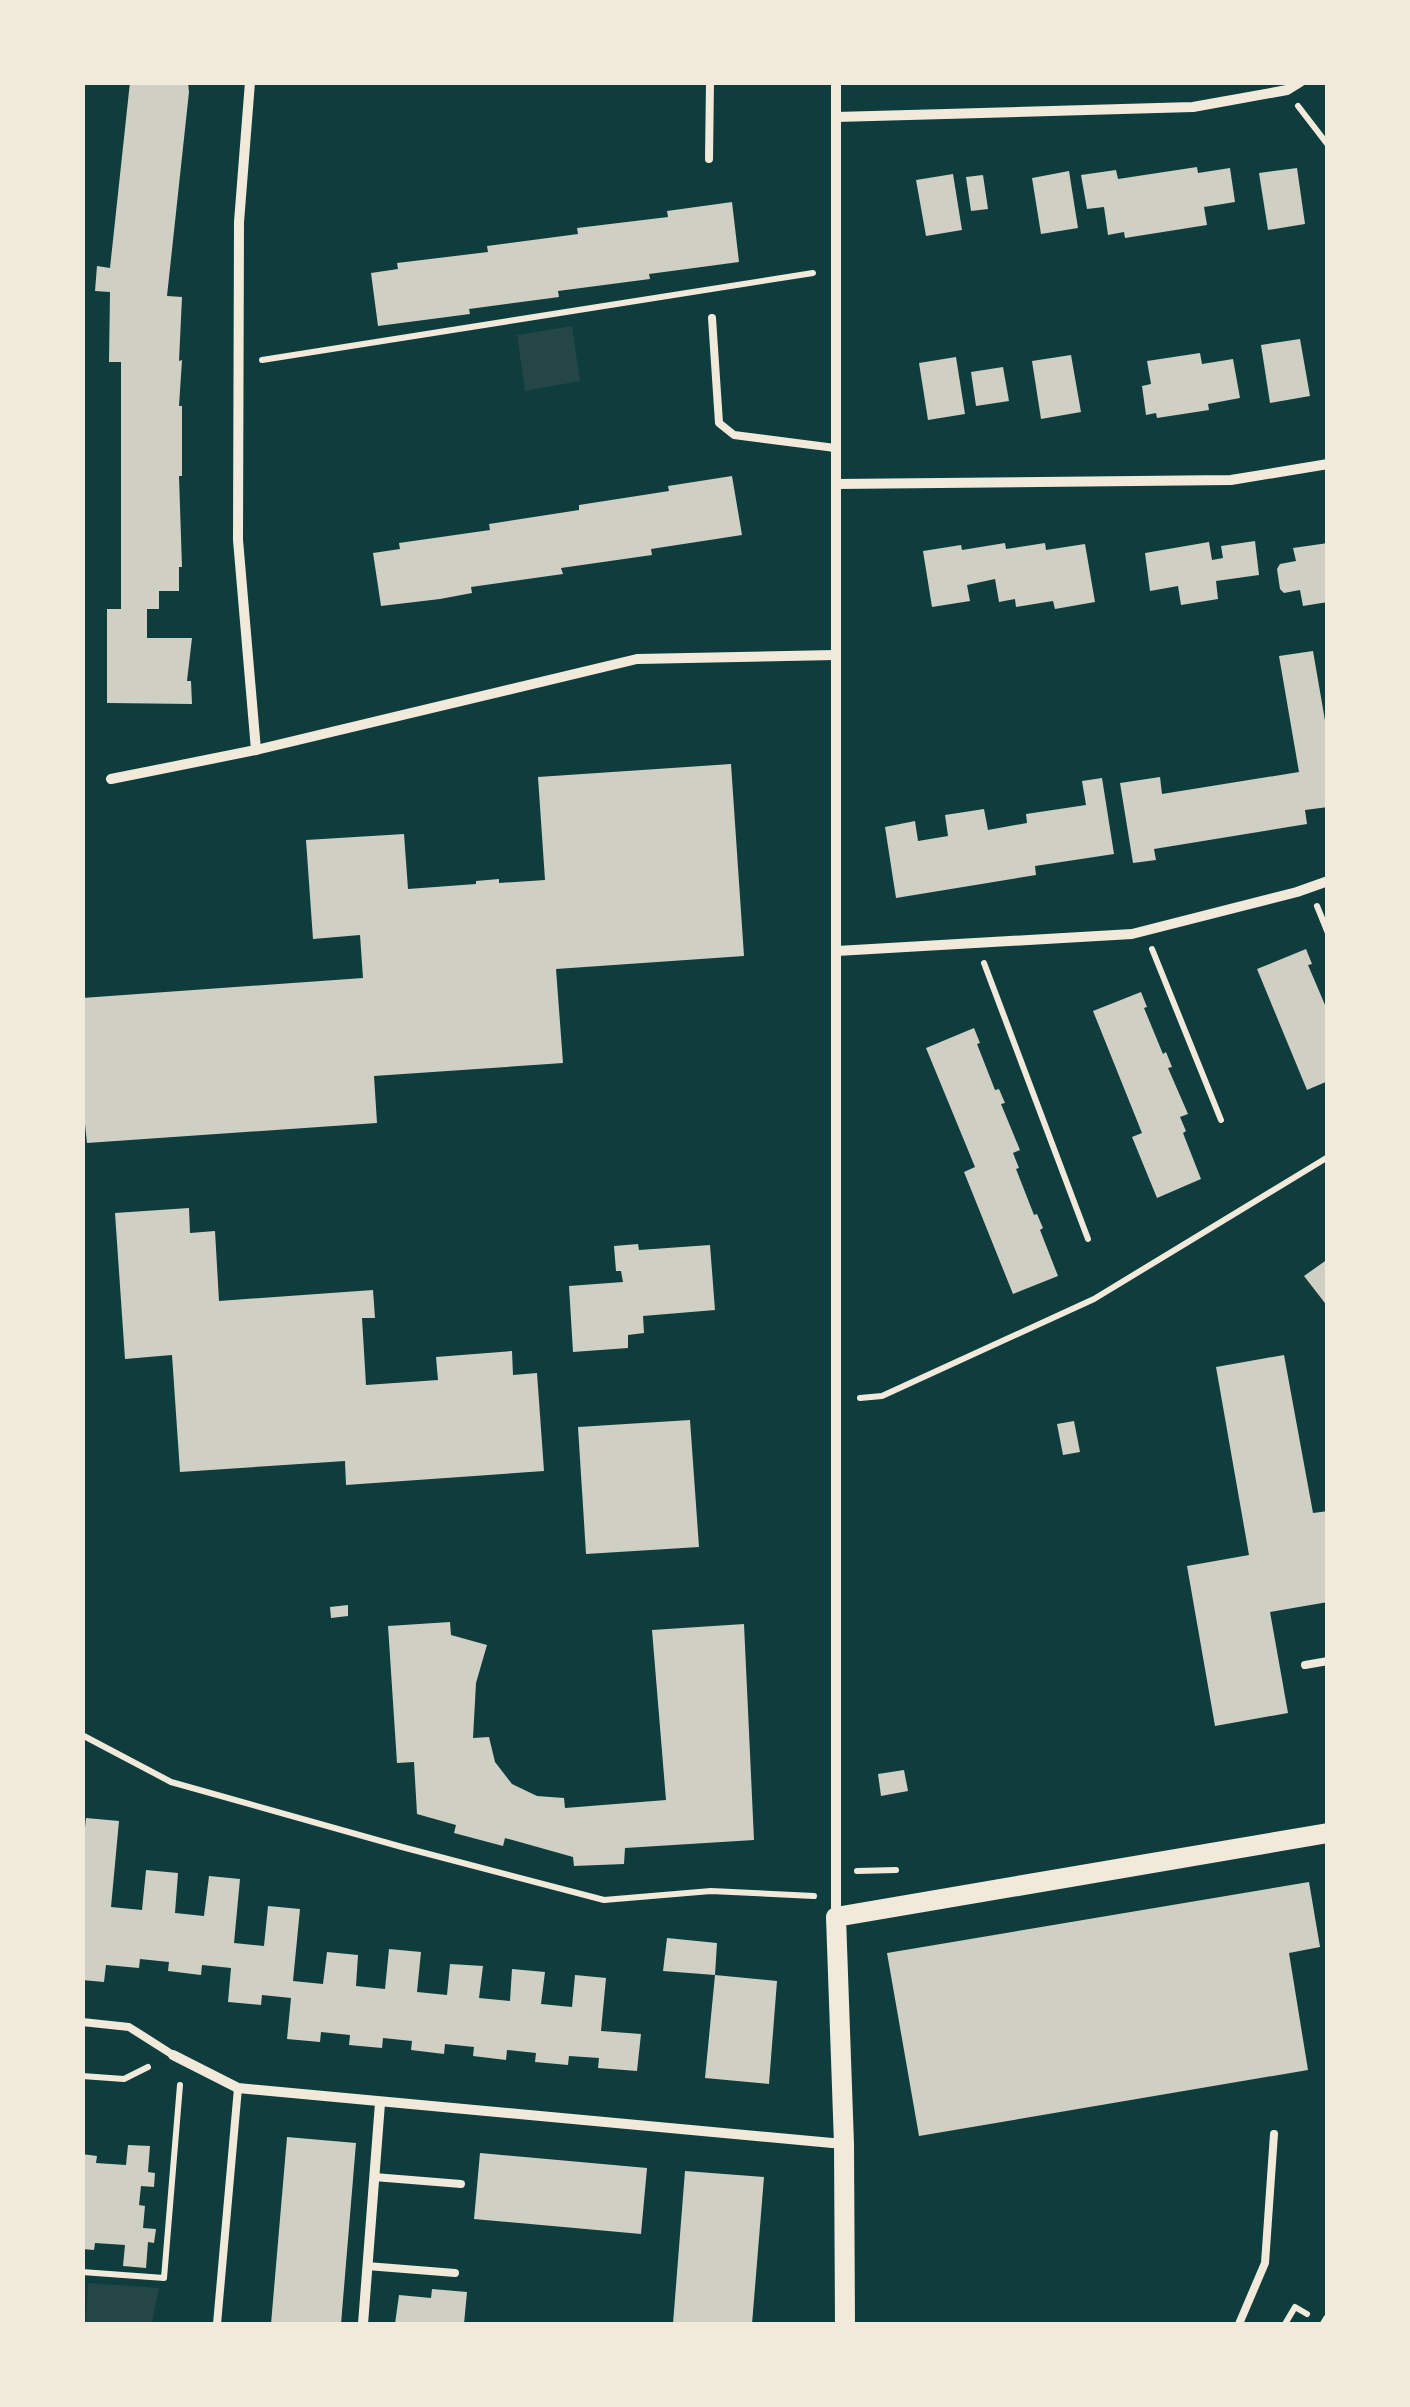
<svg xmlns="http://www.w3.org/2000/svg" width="1410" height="2407" viewBox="0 0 1410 2407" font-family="Lato,sans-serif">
  <rect width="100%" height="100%" fill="#0f3d3e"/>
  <g fill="#244646">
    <polygon points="572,326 580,381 525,391 517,335"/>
    <polygon points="88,2283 159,2288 152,2322 150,2324 86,2324"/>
  </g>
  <g fill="#cfcfc3">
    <polygon points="130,82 188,82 189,92 167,296 182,297 179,361 182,360 179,406 182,406 182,476 179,476 182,567 179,567 179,591 159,591 159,609 147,609 147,638 192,638 187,681 191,681 192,704 107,703 107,609 121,609 121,362 109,362 110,292 95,291 97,266 110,268"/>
    <polygon points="1197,167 1198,173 1230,168 1235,202 1204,207 1207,225 1125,238 1124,232 1108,235 1104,207 1087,209 1081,175 1116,170 1118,179"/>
    <polygon points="1297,168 1305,224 1268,230 1259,173"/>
    <polygon points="1069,171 1078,228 1041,234 1032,178"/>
    <polygon points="953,174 962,230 926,236 916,180"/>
    <polygon points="983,175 988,209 971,211 966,177"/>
    <polygon points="732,202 739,262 649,274 650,279 558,291 559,297 469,309 470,314 378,326 371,273 398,269 397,263 488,252 487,246 578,234 577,228 668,217 667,211"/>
    <polygon points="1300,339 1310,396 1270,403 1261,345"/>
    <polygon points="1200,353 1202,364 1233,359 1240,398 1208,404 1209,410 1157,418 1156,413 1146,415 1142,386 1151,384 1147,361"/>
    <polygon points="1071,355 1081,412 1041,419 1032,361"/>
    <polygon points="956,357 965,414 928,420 919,363"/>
    <polygon points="1003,367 1009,401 976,406 971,372"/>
    <polygon points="732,476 742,535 651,549 652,555 561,568 563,574 471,587 472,593 440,599 381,606 373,553 400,549 399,543 490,530 489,524 579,510 579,505 669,491 668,486"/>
    <polygon points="1255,541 1259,575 1216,581 1218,599 1181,605 1178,586 1150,591 1145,553 1209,542 1212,560 1223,558 1221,546"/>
    <polygon points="1005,543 1006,549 1045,543 1046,550 1085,544 1095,602 1055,609 1053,601 1016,607 1015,599 999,602 995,579 967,585 970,601 932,607 923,551 961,545 962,550"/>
    <polygon points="1328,543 1328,602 1303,606 1300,590 1284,593 1280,589 1277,569 1280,564 1296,561 1293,548"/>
    <polygon points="1313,651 1328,738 1328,807 1305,810 1307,824 1154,849 1156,860 1133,863 1120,783 1160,777 1162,794 1299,772 1279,656"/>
    <polygon points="731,764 744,956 556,969 563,1063 374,1076 377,1123 87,1143 82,1096 82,998 363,978 360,935 313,939 306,840 404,834 408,889 476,884 476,881 499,879 499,883 545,880 538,777"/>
    <polygon points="1102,778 1114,854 1035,866 1036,875 896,898 885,827 915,821 918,841 948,836 945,815 984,809 988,830 1027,823 1026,814 1086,805 1082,781"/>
    <polygon points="1306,949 1312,964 1308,965 1328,1012 1328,1081 1307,1090 1257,969"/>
    <polygon points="1141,992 1147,1007 1144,1008 1163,1054 1166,1052 1172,1067 1168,1068 1188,1114 1180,1117 1186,1131 1183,1133 1201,1179 1157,1198 1132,1137 1142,1133 1093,1011"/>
    <polygon points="974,1028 980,1043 977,1044 995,1090 999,1089 1005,1103 1001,1104 1020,1150 1013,1153 1019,1168 1016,1169 1034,1215 1037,1214 1043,1228 1040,1230 1058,1276 1013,1294 964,1172 975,1167 926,1048"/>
    <polygon points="189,1208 190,1233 215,1231 219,1301 373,1290 375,1318 362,1318 366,1385 438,1380 436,1357 512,1351 513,1375 537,1373 544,1471 346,1485 345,1461 180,1472 172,1355 125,1359 115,1213"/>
    <polygon points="638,1244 639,1250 710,1245 715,1310 643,1316 644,1333 628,1335 628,1348 573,1352 569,1286 623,1282 621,1271 616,1271 614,1246"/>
    <polygon points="1328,1259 1328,1307 1304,1276"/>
    <polygon points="1284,1355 1313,1513 1328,1511 1328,1602 1270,1612 1288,1713 1215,1726 1187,1566 1249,1555 1216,1367"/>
    <polygon points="690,1420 699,1547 586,1554 578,1427"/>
    <polygon points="1074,1421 1080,1452 1063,1455 1057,1424"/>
    <polygon points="348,1605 348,1616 331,1618 330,1607"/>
    <polygon points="450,1622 451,1635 487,1645 476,1683 473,1738 489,1737 495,1762 512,1784 537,1796 564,1798 565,1808 666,1800 652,1630 744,1624 754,1840 625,1848 624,1864 574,1866 573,1857 505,1838 503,1846 454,1833 456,1825 417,1814 414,1762 397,1763 388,1626"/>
    <polygon points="904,1770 908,1791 881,1796 878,1774"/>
    <polygon points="86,1818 119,1821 111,1907 142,1910 146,1870 178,1873 175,1913 204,1916 209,1876 240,1879 234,1943 264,1946 268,1906 300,1909 293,1981 323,1984 327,1952 358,1955 356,1986 385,1989 389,1949 421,1952 417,1992 447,1995 450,1964 483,1966 479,1998 510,2001 512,1969 545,1972 541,2004 572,2007 575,1975 606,1978 601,2031 641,2034 637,2071 598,2068 599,2058 569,2056 568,2065 535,2062 536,2053 507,2050 506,2060 473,2056 474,2047 445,2044 444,2054 411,2050 412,2041 383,2038 382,2048 349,2045 350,2035 321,2032 320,2042 287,2039 291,1998 262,1995 261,2005 228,2002 231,1968 202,1965 201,1975 168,1971 169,1962 140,1959 139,1968 106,1965 104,1982 82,1980 82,1856"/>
    <polygon points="1309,1882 1320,1947 1289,1953 1308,2070 919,2136 887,1953"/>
    <polygon points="667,1938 717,1943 715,1975 663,1971"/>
    <polygon points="715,1975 777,1981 769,2084 705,2078"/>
    <polygon points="287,2137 356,2143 341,2324 271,2324"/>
    <polygon points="128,2145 150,2146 148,2172 155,2173 154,2187 141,2186 139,2205 145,2206 143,2228 156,2229 154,2243 148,2242 146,2268 123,2266 125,2245 95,2243 94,2250 82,2249 82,2154 97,2156 96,2163 126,2165"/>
    <polygon points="480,2153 647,2168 641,2234 474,2219"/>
    <polygon points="685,2171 764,2177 752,2324 673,2324"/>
    <polygon points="432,2289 467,2292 464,2324 395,2324 399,2295 431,2298"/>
  </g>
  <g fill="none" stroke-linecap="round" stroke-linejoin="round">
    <g stroke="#f1e9da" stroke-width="6">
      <polyline points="1298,106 1328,145"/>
      <polyline points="262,360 813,273"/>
      <polyline points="1317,906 1328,933"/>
      <polyline points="1152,949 1221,1120"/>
      <polyline points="984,963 1088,1239"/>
      <polyline points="860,1398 882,1396 1094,1299 1328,1157"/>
      <polyline points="82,1735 171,1782 402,1847 604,1900 711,1891 814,1896"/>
      <polyline points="857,1871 896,1870"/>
      <polyline points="82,2076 124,2079 148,2067"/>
      <polyline points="82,2272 164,2278 180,2085"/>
      <polyline points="1285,2324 1295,2307 1307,2314"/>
    </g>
    <g stroke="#f1e9da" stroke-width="8">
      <polyline points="709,159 710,82"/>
      <polyline points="712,318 719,423 734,435 835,448"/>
      <polyline points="1305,1665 1328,1661"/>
      <polyline points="82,2022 129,2027 173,2055"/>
      <polyline points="374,2177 461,2184"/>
      <polyline points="367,2266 455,2273"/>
      <polyline points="217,2324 238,2088"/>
      <polyline points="1239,2324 1265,2263 1274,2134"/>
    </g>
    <g stroke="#f1e9da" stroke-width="10">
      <polyline points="250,82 239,222 238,540 256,750"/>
      <polyline points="836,117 1193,107 1287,90 1300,82"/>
      <polyline points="836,484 1231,480 1328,464"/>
      <polyline points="111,779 256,750 637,659 835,655"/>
      <polyline points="837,951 1132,934 1297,892 1328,881"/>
      <polyline points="836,1917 836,82"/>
      <polyline points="173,2055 238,2088 843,2144"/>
      <polyline points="363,2324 380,2103"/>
      <polyline points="1325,2324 1328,2319"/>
    </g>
    <polyline stroke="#f1e9da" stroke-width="20" points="845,2324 844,2144 836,1917 1328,1833"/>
  </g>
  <rect width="1410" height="2407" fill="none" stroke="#f1e9da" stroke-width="170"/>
</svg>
